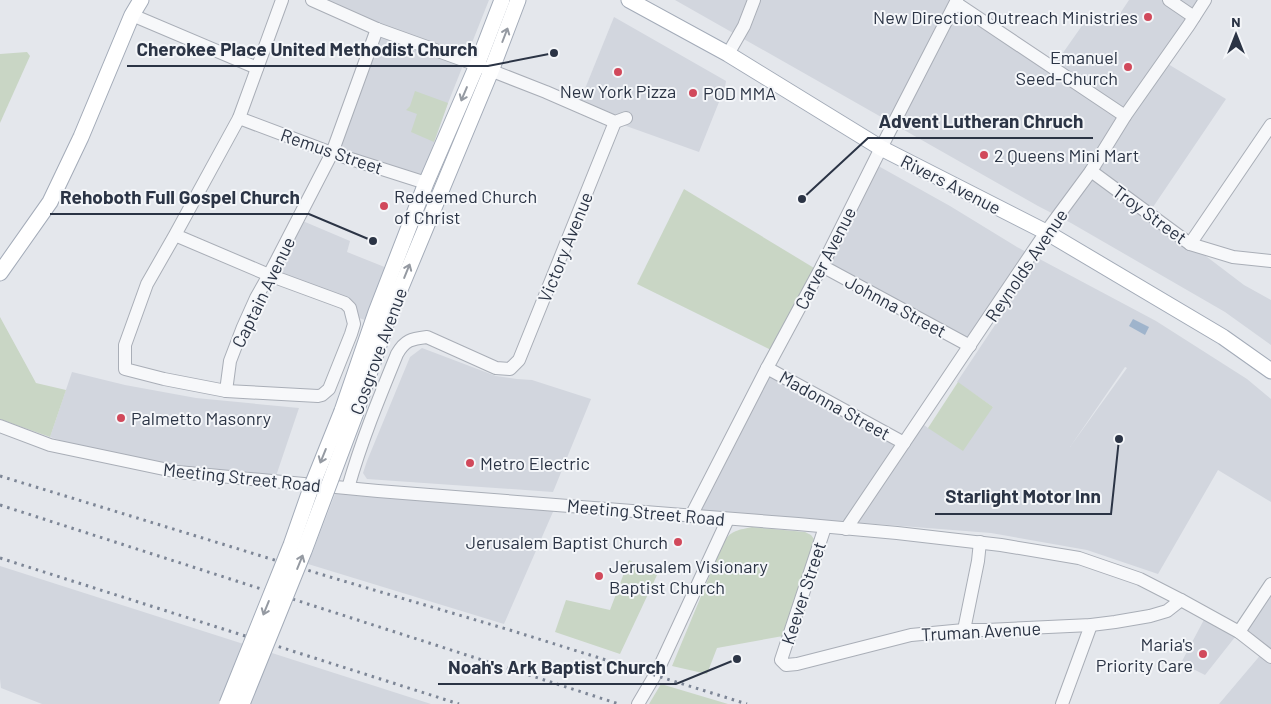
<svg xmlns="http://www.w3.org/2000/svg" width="1271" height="704" viewBox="0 0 1271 704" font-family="Barlow,sans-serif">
  <rect width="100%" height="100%" fill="#e4e7ec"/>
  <g fill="#d2d6de" fill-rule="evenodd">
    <polygon points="312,0 489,0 448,103 421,179 332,153 377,30"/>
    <polygon points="675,0 957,0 1053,67 1086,20 1098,16 1113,24 1129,0 1205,0 1163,61 1226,99 1149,213 1244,285 1271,300 1271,345 1225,312 1071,223 1038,206"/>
    <polygon points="614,17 726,81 725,87 699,152 615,122 578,106"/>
    <path d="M873 163 950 206 1017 247 1156 321 1247 379 1271 399V502L1218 470 1158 574 1087 550 991 533 876 524 691 516 767 368 903 443 919 421 928 428 993 407 957 382 1011 301 1004 297 970 346 822 266ZM1125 367 1127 368 1070 447Z"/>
    <polygon points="298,219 350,241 347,252 387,268 368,321 353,316 350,308 269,275"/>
    <polygon points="422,348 496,376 517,379 532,380 591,399 553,492 367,479 363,473 367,461 410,357"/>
    <polygon points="72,372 125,385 196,398 299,408 276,476 244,471 203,469 119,455 68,443 50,437"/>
    <polygon points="339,487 556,505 504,624 308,564 335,494"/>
    <polygon points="0,566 431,704 42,704 1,688 0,679"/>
    <polygon points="1271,589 1271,704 1219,704 1263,652 1239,632 1205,675 1181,663 1207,614 1239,632"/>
  </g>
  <g fill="#c9d6c5">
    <polygon points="27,52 30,56 0,123 0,54"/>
    <polygon points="415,91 448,103 434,142 411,132 417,114 406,110 410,106"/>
    <polygon points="684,189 819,271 775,352 637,284"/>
    <polygon points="0,317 36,383 66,390 50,437 19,426 0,419"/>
    <polygon points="958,382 993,407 963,451 928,428"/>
    <path d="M752 527 805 532 811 535 814 539 783 636 717 648 707 674 672 666 724 541C732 530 739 530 752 527Z"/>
    <polygon points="629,560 657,575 620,654 555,632 566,600 610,610"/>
    <polygon points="661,684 728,704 649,704"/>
  </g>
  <polygon fill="#9fb4cc" points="1133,319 1149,327 1145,335 1129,326"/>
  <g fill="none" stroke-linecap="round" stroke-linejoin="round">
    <defs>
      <g id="minor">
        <polyline points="312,0 377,29 477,65 546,92 615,122 626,118"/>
        <polyline points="1169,0 1194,17"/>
        <polyline points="956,3 1125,116"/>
        <polyline points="132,15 257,68"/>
        <polyline points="728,54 744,26 754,0"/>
        <polyline points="239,118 332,153 426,183"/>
        <polyline points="1091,171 1190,244 1233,257 1271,261"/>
        <polyline points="175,235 269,275 345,303 350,308 354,324 351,334 329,389 322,395 318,396 226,391 164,379 125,369 125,345 147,284 175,235 239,118 282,0"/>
        <polyline points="1190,244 1271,125"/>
        <polyline points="822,266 970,346"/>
        <polyline points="767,368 904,443"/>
        <polyline points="226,391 230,361 243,327 256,298 269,275 332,153 377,29"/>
        <polyline points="0,426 50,445 178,472 378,491 798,524 897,533 1001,545 1079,558 1140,579 1181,600 1239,632 1271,657"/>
        <path d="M348 488C361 442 379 398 397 354 405 340 411 339 427 337L496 368 510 369 519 360 615 122"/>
        <polyline points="691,516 767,368 822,266 881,148 957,0"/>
        <polyline points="825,527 781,660 786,665 797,664 911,635 964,630 987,630 1091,625 1115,622 1150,616 1167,611 1181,600"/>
        <polyline points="846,529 1046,232 1091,171 1125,116 1189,25 1205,0"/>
        <polyline points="964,630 978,561 980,542"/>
        <polyline points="1239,632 1271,584"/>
        <polyline points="638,704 658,670 728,519"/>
        <polyline points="1062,704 1091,625"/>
      </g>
      <g id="major">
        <polyline points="629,0 728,54 881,148 1046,232 1223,337 1271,371"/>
        <polyline points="0,273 50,202 81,137 132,15 141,0"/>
        <polyline points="342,411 376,312 426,183 477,65 502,0"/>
        <polyline points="355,415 389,316 491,71 518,0"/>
      </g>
    </defs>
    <use href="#minor" stroke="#a9aeb7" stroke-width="14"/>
    <use href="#major" stroke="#a3abb8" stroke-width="17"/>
    <use href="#minor" stroke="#f7f8fa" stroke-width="12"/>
    <use href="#major" stroke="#fff" stroke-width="15"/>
    <g stroke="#7d8696" stroke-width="3" stroke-dasharray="2.5 5" stroke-linecap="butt">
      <polyline points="0,476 330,577 513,631 747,704"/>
      <polyline points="0,505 619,704"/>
      <polyline points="0,558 459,704"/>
    </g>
    <defs>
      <g id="major-bridge">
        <polyline points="227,704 291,545 311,488 342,411"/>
        <polyline points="242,704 304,551 355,415"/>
      </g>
    </defs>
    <use href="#major-bridge" stroke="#a3abb8" stroke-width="17" stroke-linecap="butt"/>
    <use href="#major-bridge" stroke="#fff" stroke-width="15"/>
  </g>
  <defs><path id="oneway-shaft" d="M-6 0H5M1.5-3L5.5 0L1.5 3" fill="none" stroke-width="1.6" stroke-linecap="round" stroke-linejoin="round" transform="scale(1.25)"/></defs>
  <g stroke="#959aa2">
    <use href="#oneway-shaft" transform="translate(505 35) rotate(-69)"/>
    <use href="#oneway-shaft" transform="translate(464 94) rotate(113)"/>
    <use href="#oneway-shaft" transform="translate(407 271) rotate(-68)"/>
    <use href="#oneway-shaft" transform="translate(323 456) rotate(112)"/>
    <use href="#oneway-shaft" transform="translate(300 562) rotate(-68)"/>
    <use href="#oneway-shaft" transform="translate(266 608) rotate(112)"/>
  </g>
  <g fill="#d1495b" stroke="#f4f6f9" stroke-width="2">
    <circle cx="1148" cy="17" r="5"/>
    <circle cx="1128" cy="67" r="5"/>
    <circle cx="618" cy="72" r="5"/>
    <circle cx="693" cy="93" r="5"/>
    <circle cx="984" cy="155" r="5"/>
    <circle cx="384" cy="206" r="5"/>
    <circle cx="121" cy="418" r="5"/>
    <circle cx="470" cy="463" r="5"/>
    <circle cx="678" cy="542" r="5"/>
    <circle cx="599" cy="576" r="5"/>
    <circle cx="1203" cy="654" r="5"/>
  </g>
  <g text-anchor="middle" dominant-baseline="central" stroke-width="4" stroke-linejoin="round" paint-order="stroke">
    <g font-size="18" fill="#2b3445" stroke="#f4f6f9" text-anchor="start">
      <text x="1138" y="17" text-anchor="end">New Direction Outreach Ministries</text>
      <text x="1118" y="57" text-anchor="end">Emanuel<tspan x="1118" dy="21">Seed-Church</tspan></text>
      <text x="618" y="91" text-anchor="middle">New York Pizza</text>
      <text x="703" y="93">POD MMA</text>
      <text x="994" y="155">2 Queens Mini Mart</text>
      <text x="394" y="196">Redeemed Church<tspan x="394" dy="21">of Christ</tspan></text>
      <text x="131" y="418">Palmetto Masonry</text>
      <text x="480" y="463">Metro Electric</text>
      <text x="668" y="542" text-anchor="end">Jerusalem Baptist Church</text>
      <text x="609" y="566">Jerusalem Visionary<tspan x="609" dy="21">Baptist Church</tspan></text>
      <text x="1193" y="644" text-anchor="end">Maria's<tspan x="1193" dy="21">Priority Care</tspan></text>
    </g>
    <g font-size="18" fill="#2b3445" stroke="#f4f6f9">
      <text transform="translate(332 151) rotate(19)">Remus Street</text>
      <text transform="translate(951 184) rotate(27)">Rivers Avenue</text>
      <text transform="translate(1150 214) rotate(36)">Troy Street</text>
      <text transform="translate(565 247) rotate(-68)">Victory Avenue</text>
      <text transform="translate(825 258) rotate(-63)">Carver Avenue</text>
      <text transform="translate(1026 265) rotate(-56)">Reynolds Avenue</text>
      <text transform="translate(263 292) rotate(-64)">Captain Avenue</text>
      <text transform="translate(896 306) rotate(28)">Johnna Street</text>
      <text transform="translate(378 351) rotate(-70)">Cosgrove Avenue</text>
      <text transform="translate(835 405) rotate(29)">Madonna Street</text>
      <text transform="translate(242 477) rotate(6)">Meeting Street Road</text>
      <text transform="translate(646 512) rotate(5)">Meeting Street Road</text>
      <text transform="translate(803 593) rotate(-72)">Keever Street</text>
      <text transform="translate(981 631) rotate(-3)">Truman Avenue</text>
    </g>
  </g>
  <path fill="none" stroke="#2b3445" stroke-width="2" d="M554 53L488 66H127M802 199L868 138H1093M373 241L309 214H50M1119 439L1111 514H935M737 659L676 684H438"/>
  <g fill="#2b3445" stroke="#f4f6f9" stroke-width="2">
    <circle cx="554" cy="53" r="5"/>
    <circle cx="802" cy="199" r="5"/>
    <circle cx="373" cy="241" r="5"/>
    <circle cx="1119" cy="439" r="5"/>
    <circle cx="737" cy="659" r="5"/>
  </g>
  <g font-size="19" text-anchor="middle" font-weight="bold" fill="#2b3445" stroke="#f4f6f9" stroke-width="4" stroke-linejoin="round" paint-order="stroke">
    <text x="307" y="56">Cherokee Place United Methodist Church</text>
    <text x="981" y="128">Advent Lutheran Chruch</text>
    <text x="180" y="204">Rehoboth Full Gospel Church</text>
    <text x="1023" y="503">Starlight Motor Inn</text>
    <text x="557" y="674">Noah's Ark Baptist Church</text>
  </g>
  <g transform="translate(1236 35)" stroke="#f4f6f9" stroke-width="4" paint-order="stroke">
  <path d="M0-4L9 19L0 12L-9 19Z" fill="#2b3445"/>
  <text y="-8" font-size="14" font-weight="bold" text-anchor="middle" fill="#2b3445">N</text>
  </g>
</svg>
